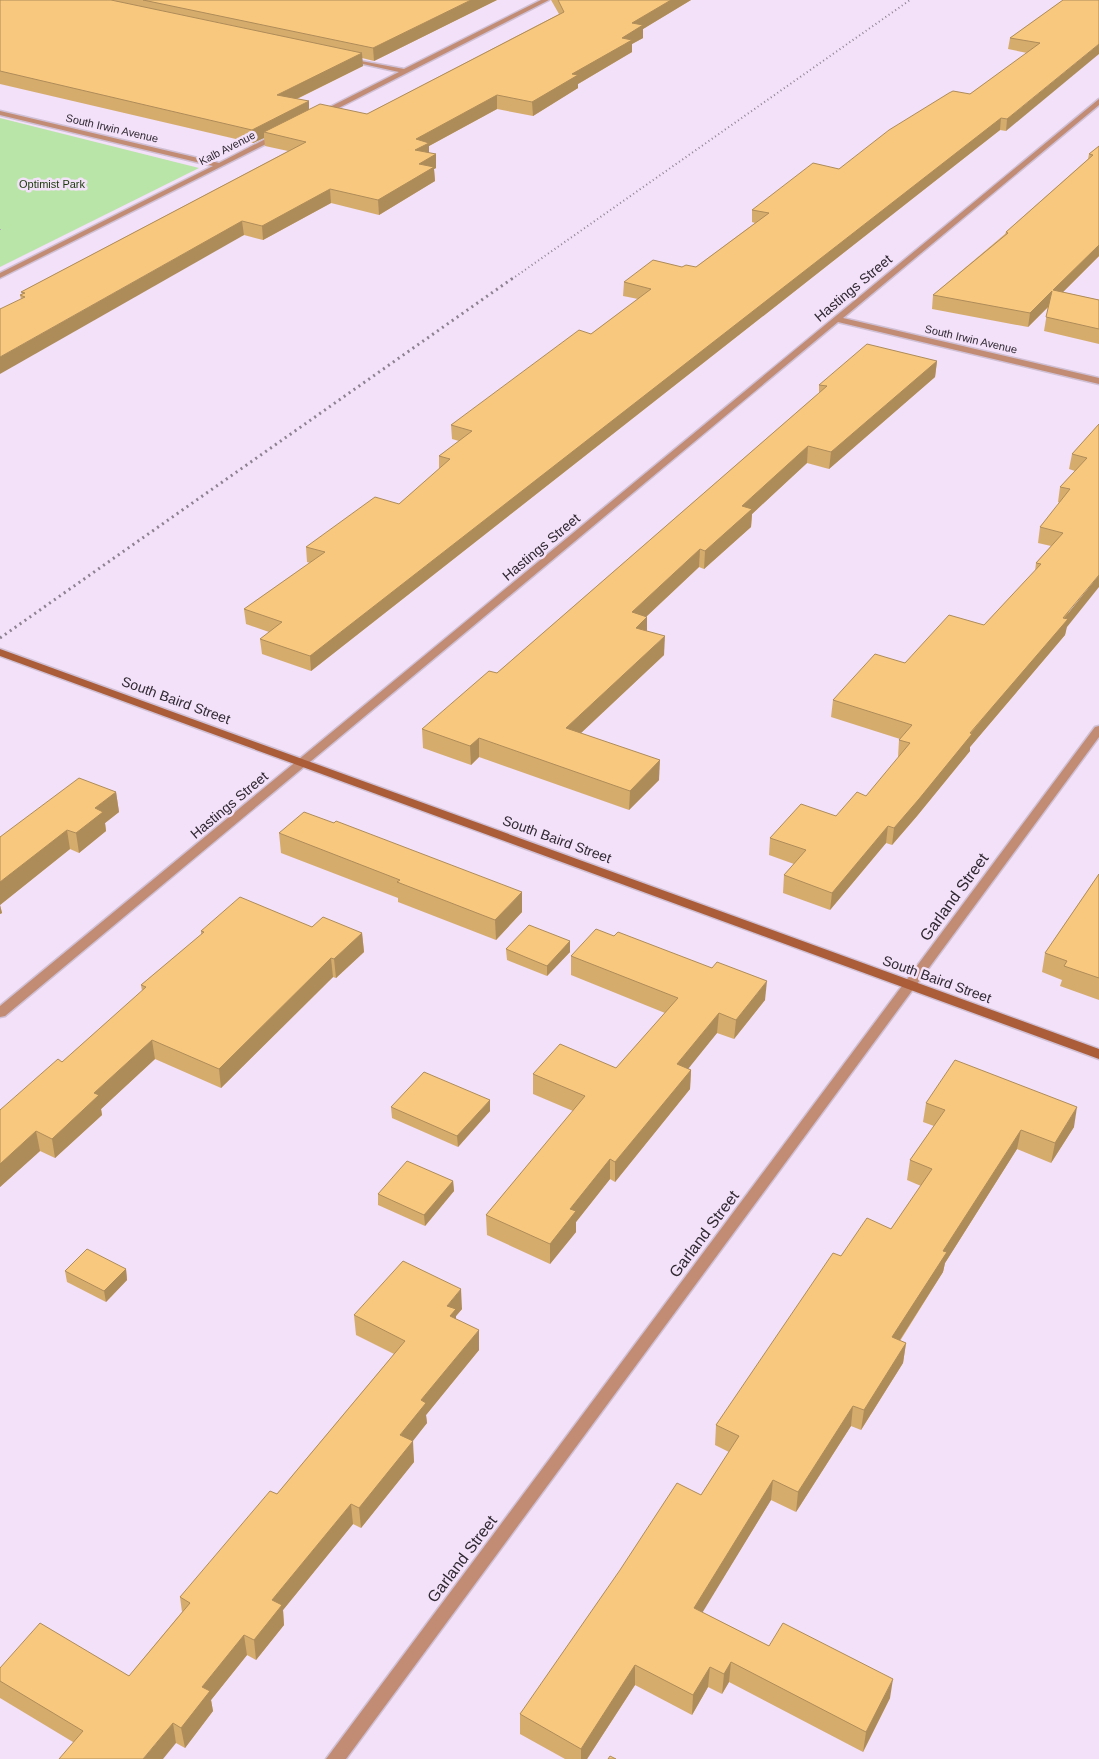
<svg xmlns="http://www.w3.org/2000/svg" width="1099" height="1759" viewBox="0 0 1099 1759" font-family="Arial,sans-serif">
  <rect width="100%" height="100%" fill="#f3e1f9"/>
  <polygon fill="#b9e5a8" points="0,118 199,168 0,267"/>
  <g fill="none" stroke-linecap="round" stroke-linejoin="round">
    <defs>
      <g id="street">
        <polygon points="541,0 549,0 323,116 316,114 399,72 345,60 345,58 404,69"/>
        <polygon points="1099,99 1099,105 843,318 1099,378 1099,384 838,322 5,1016 0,1017 0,1006"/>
        <polygon points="0,111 219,163 275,134 282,136 0,278 0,273 213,166 0,115"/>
        <polygon points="1099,726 1099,737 346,1759 326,1759 1095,727"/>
      </g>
      <polygon id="secondary" points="0,649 1099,1049 1099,1059 0,656"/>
    </defs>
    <use href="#street" stroke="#d0c0d5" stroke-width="3"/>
    <use href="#secondary" stroke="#d0c0d5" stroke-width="3"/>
    <polyline stroke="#b5a7ba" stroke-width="2" stroke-dasharray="1 2" stroke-linecap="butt" points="0,229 0,232"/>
    <use href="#street" fill="#c28b74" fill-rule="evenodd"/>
    <use href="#secondary" fill="#ab5c39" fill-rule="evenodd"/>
    <polyline stroke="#8e8292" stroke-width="2" stroke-dasharray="1 3" stroke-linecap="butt" points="512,279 910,0"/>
    <polyline stroke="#8e8292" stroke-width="3" stroke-dasharray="2 4" stroke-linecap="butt" points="0,638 513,278"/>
  </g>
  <g fill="#d6ac6d">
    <polygon points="0,0 497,0 374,61 362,58 363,66 297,99 309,101 309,110 367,114 559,14 551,0 691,0 643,29 643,38 632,44 632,52 578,84 578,88 533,116 497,109 429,146 429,153 436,154 436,168 434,169 435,181 379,215 331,203 263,240 244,235 21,299 20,295 22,294 21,292 288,151 265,146 264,138 253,143 0,84"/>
    <polygon points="1063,0 1006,131 1000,130 311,671 262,654 260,639 269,632 246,624 244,609 310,563 307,562 306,547 399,504 439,469 439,456 459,441 452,439 451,425 591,334 638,299 623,296 624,282 682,267 696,267 755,223 752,222 752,210 839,169 970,94 1027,53 1008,49 1010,38"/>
    <polygon points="1099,146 1099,256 1063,292 1099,300 1099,344 1044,331 1048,307 1028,327 932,309 933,295 1005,234 1006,232 1088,159 1089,154"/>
    <polygon points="937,361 935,377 829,469 807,463 752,514 751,527 704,569 699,567 646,617 647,631 664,655 581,733 659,780 629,810 479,757 471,765 423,748 422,729 497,673 819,393 819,385"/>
    <polygon points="1099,424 1065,635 970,747 970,751 917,816 892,845 886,843 830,910 783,893 784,875 794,864 769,855 770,838 836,816 866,796 899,757 898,757 899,740 900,739 831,717 833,700 905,663 984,625 1035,571 1036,563 1051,546 1038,543 1040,527 1060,503 1058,502 1060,487 1075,471 1069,469 1072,454"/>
    <polygon points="116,792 119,812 105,823 106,831 79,853 70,849 0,905 2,913 0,914 0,837"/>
    <polygon points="279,833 522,912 496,940 398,902 398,898 281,853"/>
    <polygon points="1099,874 1099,1000 1060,986 1062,980 1042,972 1045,953"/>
    <polygon points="312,927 362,933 364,952 336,978 333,977 221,1088 155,1059 101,1109 102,1115 55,1158 40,1151 0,1187 0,1110 62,1062 142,991 141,985 201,935 201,931"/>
    <polygon points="570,941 570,952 547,976 507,960 506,949"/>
    <polygon points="571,956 765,1000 734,1039 717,1033 688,1068 691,1070 690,1089 615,1182 610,1179 576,1222 576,1232 550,1264 487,1235 486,1215 573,1111 533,1094 533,1074 616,1068 665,1013 571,975"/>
    <polygon points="926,1103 1074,1127 1051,1163 1017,1149 945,1263 943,1272 900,1341 906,1343 903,1363 861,1430 851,1426 796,1512 771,1500 702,1612 769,1646 890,1698 863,1752 729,1682 722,1694 708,1687 692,1715 635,1685 587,1759 565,1759 520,1734 520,1714 701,1495 729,1452 715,1445 716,1425 841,1256 891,1229 921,1186 907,1180 910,1160 934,1126 923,1122"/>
    <polygon points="391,1107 490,1111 458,1147 392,1118"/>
    <polygon points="453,1181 454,1191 425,1226 378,1205 378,1194"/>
    <polygon points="126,1269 127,1280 106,1302 67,1282 65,1271"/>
    <polygon points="462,1309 456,1316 456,1319 479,1350 426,1415 427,1423 412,1441 414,1462 361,1528 353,1524 283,1610 284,1625 256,1660 247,1655 211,1700 213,1711 185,1748 176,1743 73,1742 0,1698 0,1668 129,1676 182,1612 180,1597 277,1494 394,1354 356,1335 354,1315"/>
  </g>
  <g fill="#ae8c59">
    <polygon points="471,0 497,0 374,61 373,48"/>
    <polygon points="671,0 691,0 643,29 643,38 632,44 632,52 578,84 578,88 533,116 532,102 622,38 632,23"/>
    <polygon points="1099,44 1099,54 1006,131 1007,119"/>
    <polygon points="362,53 363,66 278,108 277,95"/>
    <polygon points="497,95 497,109 429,146 429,157 415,150 416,139"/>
    <polygon points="309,101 309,115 264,132 264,138 253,143 252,130"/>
    <polygon points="1001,118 1000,130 311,671 310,656"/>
    <polygon points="436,154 436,168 434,169 435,181 379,215 378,200 419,164"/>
    <polygon points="330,189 331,203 263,240 262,226"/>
    <polygon points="242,221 244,235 0,374 0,357"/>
    <polygon points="1099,245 1099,256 1051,304 1053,290"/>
    <polygon points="1052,291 1050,305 1028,327 1030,313"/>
    <polygon points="937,361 935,377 829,469 831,452"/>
    <polygon points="808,446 807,463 752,514 751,527 704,569 705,551 742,506"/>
    <polygon points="700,549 699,567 632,630 632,612"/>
    <polygon points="1099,575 1099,587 1067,627 1065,635 970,747 970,751 917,816 892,845 894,828"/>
    <polygon points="647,617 647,635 636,628"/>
    <polygon points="665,636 664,655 566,747 566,728"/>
    <polygon points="479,738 479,757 471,765 470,746"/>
    <polygon points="660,760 659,780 629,810 630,791"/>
    <polygon points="116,792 119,812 105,823 106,831 79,853 76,833 95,808"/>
    <polygon points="888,826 886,843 830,910 832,893"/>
    <polygon points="67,830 70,849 0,905 2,913 0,914 0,882"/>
    <polygon points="522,892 522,912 496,940 495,920"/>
    <polygon points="362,933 364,952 336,978 334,959"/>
    <polygon points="570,941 570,952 547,976 547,966"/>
    <polygon points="331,958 333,977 221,1088 219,1069"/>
    <polygon points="767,981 765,1000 734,1039 736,1020"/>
    <polygon points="719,1013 717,1033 676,1084 677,1064"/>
    <polygon points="152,1040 155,1059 101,1109 102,1115 55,1158 52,1139 94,1093"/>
    <polygon points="691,1070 690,1089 615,1182 615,1162"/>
    <polygon points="490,1100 490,1111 458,1147 457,1136"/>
    <polygon points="1077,1107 1074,1127 1051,1163 1055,1143"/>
    <polygon points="1021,1130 1017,1149 945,1263 943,1272 889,1357 892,1337 943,1251"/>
    <polygon points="36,1131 40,1151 0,1187 0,1164"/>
    <polygon points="610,1159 610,1179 576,1222 576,1232 550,1264 550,1244 570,1209"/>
    <polygon points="453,1181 454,1191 425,1226 424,1215"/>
    <polygon points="126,1269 127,1280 106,1302 104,1291"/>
    <polygon points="461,1289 462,1309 456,1316 456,1329 450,1336 447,1306"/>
    <polygon points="479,1330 479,1350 426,1415 427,1423 402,1455 413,1441 414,1462 361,1528 359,1508 421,1400"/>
    <polygon points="906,1343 903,1363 861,1430 864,1410"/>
    <polygon points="853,1406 851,1426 796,1512 798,1492"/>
    <polygon points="773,1480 771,1500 693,1628 694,1608"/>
    <polygon points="351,1504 353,1524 283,1610 284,1625 256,1660 254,1640 272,1600"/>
    <polygon points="244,1635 247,1655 211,1700 213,1711 185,1748 181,1728 202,1687"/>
    <polygon points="731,1662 729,1682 722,1694 724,1674"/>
    <polygon points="635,1665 635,1685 587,1759 581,1759 581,1749"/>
    <polygon points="710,1667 708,1687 692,1715 693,1695"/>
    <polygon points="893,1679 890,1698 863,1752 866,1732"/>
    <polygon points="173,1723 176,1743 163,1759 143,1759"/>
  </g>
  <g fill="#f9c87f" stroke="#ae8c59">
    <polygon points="0,0 111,0 362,53 277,95 309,101 252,130 0,71"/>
    <polygon points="143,0 471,0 373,48"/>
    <polygon points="558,0 671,0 632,23 643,25 622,38 632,40 572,74 578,75 532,102 497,95 416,139 429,143 415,150 436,154 419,164 434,167 378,200 330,189 262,226 242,221 0,357 0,309 25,297 20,295 25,293 21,292 306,142 264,132 320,104 367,114 564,12"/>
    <polygon points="1063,0 1099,0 1099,44 1007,119 1001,118 310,656 260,639 282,622 244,609 325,552 306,547 375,497 399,504 450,459 439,456 472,431 451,425 579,330 591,334 651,289 624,282 653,260 682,267 686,265 696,267 769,213 752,210 813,163 839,169 889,130 949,93 953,91 970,94 1040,43 1010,38"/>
    <polygon points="1099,146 1099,245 1053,290 1099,300 1099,329 1046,317 1052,291 1030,313 933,295 1008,233 1006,232 1093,155 1089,154"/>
    <polygon points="867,344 937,361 831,452 808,446 742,506 752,509 705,551 700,549 632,612 647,617 636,628 665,636 566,728 660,760 630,791 479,738 470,746 422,729 489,671 497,673 827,386 819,385"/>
    <polygon points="1099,424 1099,575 1063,618 1068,619 970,733 972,734 919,799 894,828 888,826 832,893 784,875 806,850 770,838 801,804 836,816 857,792 866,796 910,743 899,740 912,725 833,700 875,654 905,663 949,615 984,625 1041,564 1036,563 1063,533 1040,527 1070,489 1060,487 1087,458 1072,454"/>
    <polygon points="79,778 116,792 95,808 103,812 76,833 67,830 0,882 0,837"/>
    <polygon points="304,812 334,823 336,821 522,892 495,920 397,882 400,880 279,833"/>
    <polygon points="1099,874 1099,978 1064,966 1067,961 1045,953"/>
    <polygon points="240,897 312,927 323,917 362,933 334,959 331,958 219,1069 152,1040 94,1093 99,1095 52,1139 36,1131 0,1164 0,1110 58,1059 62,1062 146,987 141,985 204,932 201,931"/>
    <polygon points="529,925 570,941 547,966 506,949"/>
    <polygon points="596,929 614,936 618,932 712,968 717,962 767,981 736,1020 719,1013 677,1064 691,1070 615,1162 610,1159 570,1209 576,1211 550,1244 486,1215 585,1096 533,1074 560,1044 616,1068 678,998 571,956"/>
    <polygon points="955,1060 1077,1107 1055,1143 1021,1130 943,1251 947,1252 892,1337 906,1343 864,1410 853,1406 798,1492 773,1480 694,1608 769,1646 783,1623 893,1679 866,1732 731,1662 724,1674 710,1667 693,1695 635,1665 581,1749 520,1714 620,1570 677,1483 701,1495 739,1436 716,1425 833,1253 841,1256 867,1218 891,1229 932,1169 910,1160 945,1110 926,1103"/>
    <polygon points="424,1072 490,1100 457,1136 391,1107"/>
    <polygon points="407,1161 453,1181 424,1215 378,1194"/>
    <polygon points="87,1249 126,1269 104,1291 65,1271"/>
    <polygon points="403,1261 461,1289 447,1306 456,1309 450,1316 479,1330 421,1400 426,1403 400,1435 413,1441 359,1508 351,1504 272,1600 282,1605 254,1640 244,1635 202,1687 210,1691 181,1728 173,1723 143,1759 59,1759 83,1731 0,1681 0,1668 40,1623 129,1676 190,1603 180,1597 270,1491 277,1494 405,1341 354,1315"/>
    <polygon points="610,1756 616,1759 608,1759"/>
  </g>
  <g text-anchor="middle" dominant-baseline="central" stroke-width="5" stroke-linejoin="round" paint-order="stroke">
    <g font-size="11" fill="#302932" stroke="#f3e1f9">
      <text transform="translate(112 128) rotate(13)">South Irwin Avenue</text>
      <text transform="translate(227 148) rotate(-27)">Kalb Avenue</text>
      <text transform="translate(971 339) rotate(13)">South Irwin Avenue</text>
    </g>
    <g font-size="11" fill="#1b3a0a" stroke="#f3e1f9">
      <text x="52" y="184">Optimist Park</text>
    </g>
    <g font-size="14" fill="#302932" stroke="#f3e1f9">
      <text transform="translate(853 288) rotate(-40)">Hastings Street</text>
      <text transform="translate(541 547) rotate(-40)">Hastings Street</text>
      <text transform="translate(176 700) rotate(20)">South Baird Street</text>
      <text transform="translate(229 805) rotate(-40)">Hastings Street</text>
      <text transform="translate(557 839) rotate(20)">South Baird Street</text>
      <text transform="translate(937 979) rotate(20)">South Baird Street</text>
    </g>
    <g font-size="16" fill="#302932" stroke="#f3e1f9">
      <text transform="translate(954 897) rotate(-54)">Garland Street</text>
      <text transform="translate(704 1234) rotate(-53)">Garland Street</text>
      <text transform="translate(462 1559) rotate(-53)">Garland Street</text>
    </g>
  </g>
</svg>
